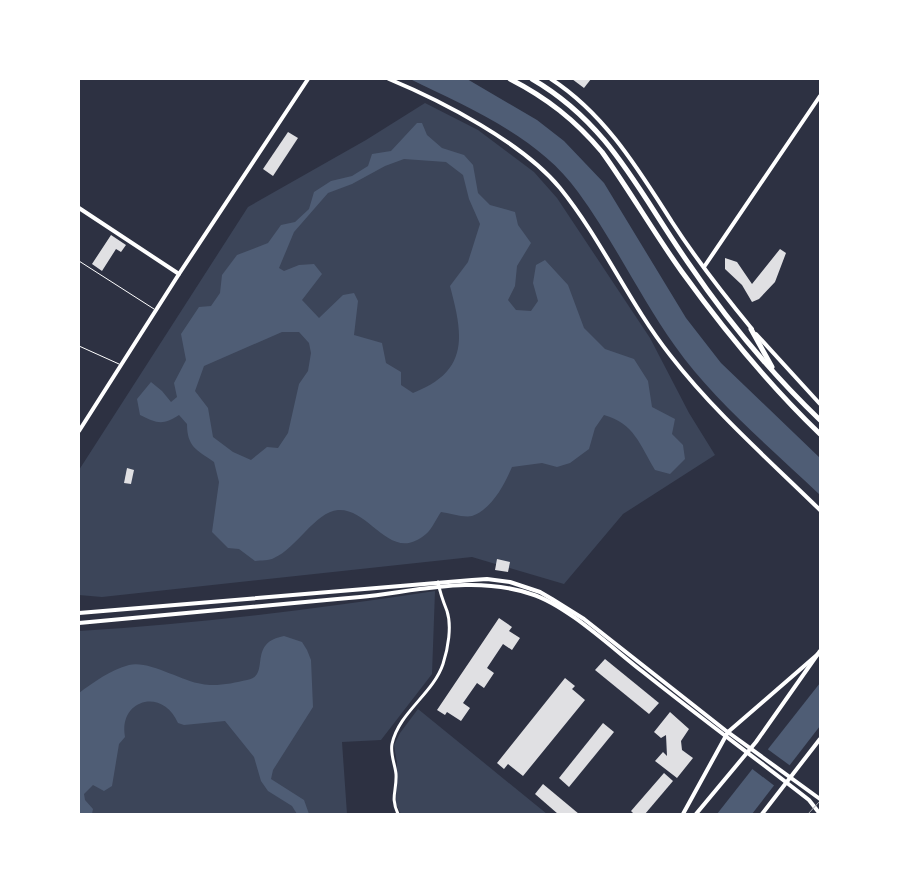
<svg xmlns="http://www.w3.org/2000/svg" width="899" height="893" viewBox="0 0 899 893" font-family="'Open Sans',sans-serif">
  <rect width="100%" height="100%" fill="#2d3142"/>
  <g fill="#3c4559">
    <polygon points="425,103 478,130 534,172 557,198 650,338 689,413 715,455 623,514 564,584 472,557 102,597 79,595 79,470 248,207 366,140"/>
    <path d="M435 591 432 674 381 740 342 742 347 814H79V631C198 624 317 609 435 591Z"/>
    <polygon points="418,709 547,814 401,814 396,804 397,763 394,745 400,733"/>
  </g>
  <g fill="#4f5d75" fill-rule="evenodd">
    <path d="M410 79H467L537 120 564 141 604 183 686 318 721 363 820 458V495C772 449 713 400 675 346 640 297 614 241 578 192 539 137 469 108 410 79Z"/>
    <path d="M417 123H422L427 135 442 148 464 155 473 165 478 193 490 205 515 212 518 225 531 243 517 266 515 286 508 300 516 310 531 311 538 301 533 283 536 265 545 260 568 285 584 328 605 349 634 359 648 381 652 407 675 419 672 434 683 445 685 459 670 474 655 470C640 445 634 423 604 415L595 428 589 449 570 463 557 467 542 463 512 467C504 485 492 509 472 516 464 518 449 513 441 512 436 519 432 529 426 534 390 565 371 508 338 510 315 512 297 548 274 558 269 561 261 560 255 561L239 549 228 548 212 532 219 482 214 462C197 450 187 447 187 424L179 415C162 426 157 423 140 415L137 399 151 382 162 391 171 402 177 397 174 383 186 360 181 334 199 307 211 306 220 293 222 275 237 255 268 243 281 225 295 222 309 209 314 192 331 181 352 176 368 166 372 154 391 151ZM404 159 446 162 463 175 469 199 480 224 468 262 450 286C463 335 470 371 413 393L401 385V372L386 363 382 343 354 335 358 301 354 293 343 295 319 318 302 300 322 274 314 264 299 265 284 271 279 268 294 232 328 193 352 184 385 166ZM282 332H299L309 343 311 353 308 371 299 384 288 433 278 448 267 447 251 460 233 452 213 437 208 408 195 391 204 366Z"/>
    <path d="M284 636 302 642 307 650 311 660 313 707 273 770 271 779 304 800 309 814H297L292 806 268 791 261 781 254 757 225 721 184 725 178 723C163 687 118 699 125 737L119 744 112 786 104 791 93 785 84 794 85 800 93 809 92 814H79V693C94 682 110 670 129 665 149 660 181 681 202 684 215 687 234 683 247 680 272 676 246 643 284 636Z"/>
    <polygon points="820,683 820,726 752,814 717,814"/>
  </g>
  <polygon fill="#2d3142" points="766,748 792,767 776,787 751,768"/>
  <g fill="#e0e0e3">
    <polygon points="572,79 591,79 584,88"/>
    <polygon points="288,132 298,138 273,176 263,169"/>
    <polygon points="111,235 126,245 121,252 116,249 102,271 92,264"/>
    <polygon points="780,249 786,253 775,282 759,299 752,302 742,285 725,269 725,258 737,262 752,284"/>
    <polygon points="127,468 134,470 131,484 124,483"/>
    <polygon points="497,559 510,562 508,572 495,570"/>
    <polygon points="499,618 512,627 509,631 520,638 512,650 503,644 487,668 494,673 484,688 477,683 463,703 470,708 461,721 447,712 445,715 437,710"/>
    <polygon points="605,659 659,703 649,714 595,670"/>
    <polygon points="565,678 575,686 572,689 585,700 523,776 508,764 504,769 497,763"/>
    <polygon points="670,712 689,729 681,741 682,750 693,758 677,778 655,761 663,752 667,756 666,735 661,738 654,732"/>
    <polygon points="603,723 614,732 569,787 559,778"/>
    <polygon points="664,773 673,781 645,814 634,814 631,811"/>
    <polygon points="543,784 579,814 558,814 535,794"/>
  </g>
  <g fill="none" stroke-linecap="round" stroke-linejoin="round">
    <g stroke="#fff" stroke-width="1">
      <polyline points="79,261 154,309"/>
      <polyline points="79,346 119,364"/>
    </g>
    <path stroke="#fff" stroke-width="3" d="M398 814C390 797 397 791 396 774 395 764 390 754 392 744 399 712 433 694 443 664 448 649 452 626 447 611 443 601 440 593 438 582"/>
    <g stroke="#fff" stroke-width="4">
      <path d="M389 79C442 101 523 143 560 188 602 240 629 303 670 355 714 412 769 460 820 510"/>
      <path d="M551 79C605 114 638 169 672 222 696 259 724 295 752 329"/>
      <polyline points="79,208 179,274"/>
      <polyline points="704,267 820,96"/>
      <polyline points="756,334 820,404"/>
      <polyline points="79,431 179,274 308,79"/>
      <polyline points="79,613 472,580 487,579 510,582 540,592 552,599 584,619 725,730 820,799"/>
      <path d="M79 623C172 614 266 605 360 597 418 591 474 575 531 594 567 605 613 649 643 672 698 716 754 757 809 800L820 814"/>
      <polyline points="683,814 728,732 818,654"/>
      <polyline points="696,814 756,742 820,651"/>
      <polyline points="762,814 820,739"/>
    </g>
    <g stroke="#fff" stroke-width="5">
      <path d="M510 79C547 98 575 120 602 152 630 191 654 233 682 272 724 330 769 385 820 434"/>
      <path d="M532 79C610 124 639 193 689 264 727 320 771 373 820 420"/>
      <polyline points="751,329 772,367"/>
    </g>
    <polyline stroke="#abadb3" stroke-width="1" points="808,814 820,801"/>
  </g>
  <rect width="899" height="893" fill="none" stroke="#ffffff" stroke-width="160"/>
</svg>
